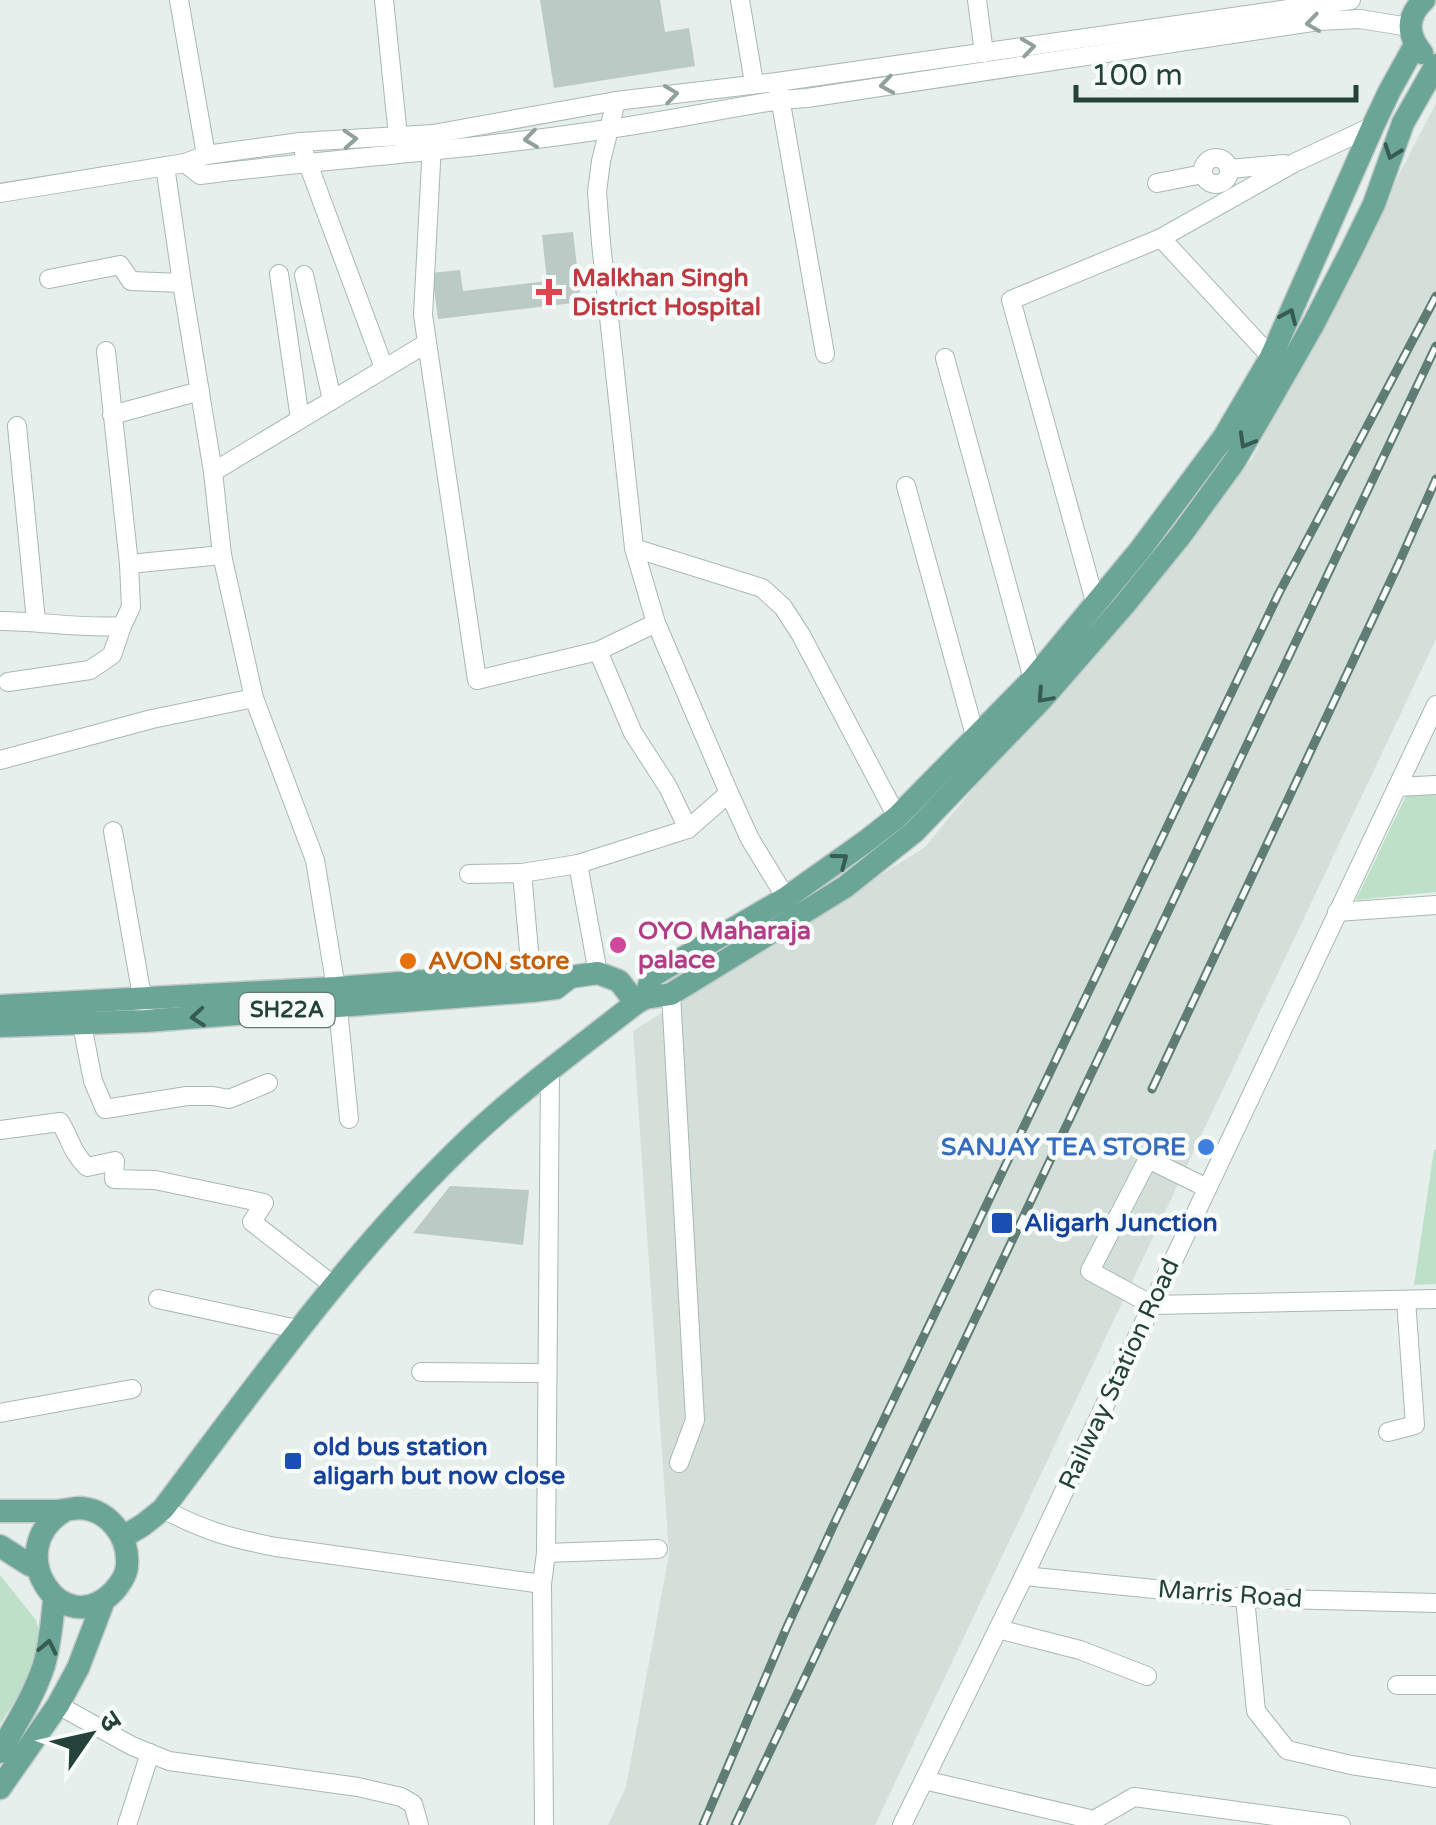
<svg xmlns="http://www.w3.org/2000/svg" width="1436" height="1825" viewBox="0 0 1436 1825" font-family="'Varela Round','Noto Sans Devanagari',sans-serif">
  <rect width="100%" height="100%" fill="#e6efeb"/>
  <polygon fill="#d4dfda" points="1436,103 1436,639 875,1825 608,1825 626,1787 669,1554 633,1031 925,847 1060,684 1252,459"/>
  <g fill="#bfe0c8">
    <polygon points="1436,795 1436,892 1356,900 1406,796"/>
    <polygon points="1434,1150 1436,1150 1436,1284 1414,1285"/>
    <polygon points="0,1575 36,1620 44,1655 0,1724"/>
  </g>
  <g fill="#bbcac4">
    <polygon points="540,0 660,0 665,32 689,28 695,66 554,88"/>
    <polygon points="573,232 581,302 438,319 432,273 460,270 463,291 547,281 542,235"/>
    <polygon points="450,1186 529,1190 523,1245 413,1233"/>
  </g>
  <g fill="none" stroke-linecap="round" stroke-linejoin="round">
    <defs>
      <g id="minor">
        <polyline points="179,0 206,155"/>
        <polyline points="384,0 398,136"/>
        <polyline points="740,0 754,83"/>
        <polyline points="977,0 984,53"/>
        <polyline points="779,92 825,354"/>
        <polyline points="616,101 601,161 597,192 601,243 634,548 656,623 729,793 750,839 786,898"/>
        <polyline points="432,144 423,315 477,680 598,651 656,623"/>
        <polyline points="304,153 384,368"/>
        <circle cx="1216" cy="171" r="13"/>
        <path d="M185 163 200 175C335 158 472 150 608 129 665 121 723 109 780 100L807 98 1319 21 1360 19 1409 27"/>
        <polyline points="165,166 182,283 213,472 222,555 254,698 315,860 336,988 349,1119"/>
        <polyline points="1229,169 1284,164"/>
        <polyline points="1157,183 1203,174"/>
        <polyline points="0,193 185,163 206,155 300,142 433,134 616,101 777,82 1351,0"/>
        <polyline points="279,274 300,419"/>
        <polyline points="304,275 332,400"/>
        <polyline points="49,279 120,265 131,281 182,283"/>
        <polyline points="1271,357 1161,238 1294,163 1373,126"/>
        <polyline points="945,358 1033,679"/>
        <polyline points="112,415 200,391"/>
        <polyline points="17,426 36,621"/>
        <polyline points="213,472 427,343"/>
        <polyline points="906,486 976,739"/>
        <polyline points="634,548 762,588 783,607 801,635 897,817"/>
        <polyline points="129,564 222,555"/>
        <polyline points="1096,605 1011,300 1161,238"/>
        <path d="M0 621C41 621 81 629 122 626L131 607 129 564 106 351"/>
        <polyline points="598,651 633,733 668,787 688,829"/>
        <polyline points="8,682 90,670 112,655 122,626"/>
        <polyline points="0,760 152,719 254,698"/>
        <polyline points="1397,787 1436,785"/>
        <polyline points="113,831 144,1008"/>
        <polyline points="578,864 688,829 729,793"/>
        <polyline points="522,873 578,864 598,973"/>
        <polyline points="469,874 522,873 531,973"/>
        <polyline points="1337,912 1436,905"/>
        <polyline points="671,994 695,1420 679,1463"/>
        <polyline points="82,1025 93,1081 105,1109 187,1096 213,1096 229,1099 268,1083"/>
        <path d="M0 1130 60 1122C71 1140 71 1151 87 1167L115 1161 114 1179 155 1180 264 1203 252 1222 333 1285"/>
        <polyline points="1207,1188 1148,1159 1090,1271 1152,1305 1436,1299"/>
        <polyline points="158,1299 297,1329"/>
        <polyline points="421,1372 547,1373"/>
        <polyline points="0,1413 132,1389"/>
        <polyline points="1388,1432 1415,1425 1406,1300"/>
        <path d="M163 1509C205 1531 230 1538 276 1547L542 1584"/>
        <polyline points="546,1553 658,1549"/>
        <polyline points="1024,1576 1245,1598 1436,1603"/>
        <polyline points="1245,1598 1256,1711 1287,1750 1351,1765 1436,1778"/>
        <polyline points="998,1629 1080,1650 1147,1676"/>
        <polyline points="1397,1685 1436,1685"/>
        <polyline points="58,1705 132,1746 169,1761 358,1787 401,1797 413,1804 419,1825"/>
        <polyline points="924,1780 1094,1820 1134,1797 1341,1825"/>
        <polyline points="127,1825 150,1753"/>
        <polyline points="544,1825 542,1584 546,1553 550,1070"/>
        <polyline points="902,1825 1024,1576 1436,705"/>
      </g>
      <g id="major">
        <path d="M1422 53C1407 35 1406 17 1424 0"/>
        <polyline points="645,998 652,976 786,898 865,842 897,817 1033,679 1140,550 1224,437 1271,357 1373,126 1389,92 1415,45"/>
        <polyline points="0,1006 336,988 531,973 553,969 570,977 598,973 619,981 636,1003"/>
        <polyline points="0,1026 146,1021 532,991 556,988 570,977"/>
        <path d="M0 1511C18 1511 36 1511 54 1511 62 1511 70 1509 77 1508 108 1508 129 1536 127 1565 127 1575 120 1584 114 1591 62 1645 0 1549 64 1511"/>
        <path d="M123 1537 143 1525 163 1509C260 1380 353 1249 470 1138 522 1089 580 1047 636 1003L645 998 671 994 845 887 914 832 1043 698 1125 604 1181 535 1234 462 1270 400 1314 323 1350 253 1374 204 1403 123 1436 65"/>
        <polyline points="0,1546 30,1565"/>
        <path d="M0 1752C16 1724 34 1696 44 1665 50 1644 52 1623 54 1601"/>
        <polyline points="0,1788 58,1705 78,1668 104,1600"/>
      </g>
    </defs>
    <use href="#minor" stroke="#a8b8b2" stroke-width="20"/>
    <use href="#major" stroke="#c2cac8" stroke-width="25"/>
    <use href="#minor" stroke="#fff" stroke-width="18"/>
    <use href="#major" stroke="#6aa596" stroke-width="22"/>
    <defs>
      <g id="rail">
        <polyline points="1152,1089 1398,565 1436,479"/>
        <polyline points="703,1825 786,1629 834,1524 1278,595 1436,296"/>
        <polyline points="735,1825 1436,346"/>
      </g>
    </defs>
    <use href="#rail" stroke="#5f7d75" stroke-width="9"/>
    <use href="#rail" stroke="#f7fbf9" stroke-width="5" stroke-dasharray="15" stroke-linecap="butt"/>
  </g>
  <defs><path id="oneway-chevron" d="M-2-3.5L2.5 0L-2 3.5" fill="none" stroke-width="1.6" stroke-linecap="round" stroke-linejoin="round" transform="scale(2.5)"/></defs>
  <g stroke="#92a09c">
    <use href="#oneway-chevron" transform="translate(1313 23) rotate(172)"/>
    <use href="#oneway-chevron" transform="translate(1028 47) rotate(-8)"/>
    <use href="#oneway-chevron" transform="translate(887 85) rotate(171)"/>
    <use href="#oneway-chevron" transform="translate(671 94) rotate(-8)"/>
    <use href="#oneway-chevron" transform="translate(350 139) rotate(-4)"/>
    <use href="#oneway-chevron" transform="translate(531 139) rotate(173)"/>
  </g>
  <g stroke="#365b51">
    <use href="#oneway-chevron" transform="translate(1392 152) rotate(110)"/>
    <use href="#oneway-chevron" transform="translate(1289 316) rotate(-66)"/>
    <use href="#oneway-chevron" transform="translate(1246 441) rotate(120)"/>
    <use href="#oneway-chevron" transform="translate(1044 696) rotate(132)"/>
    <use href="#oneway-chevron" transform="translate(841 860) rotate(-37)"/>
    <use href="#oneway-chevron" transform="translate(198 1017) rotate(175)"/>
    <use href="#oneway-chevron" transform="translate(48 1647) rotate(-78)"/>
  </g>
  <path fill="#e0444e" stroke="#f7fbf9" stroke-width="4" d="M544 277h10v10h10v10h-10v10h-10v-10h-10v-10h10z"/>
  <circle fill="#d1479c" stroke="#f7fbf9" stroke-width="4" cx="618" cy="945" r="10"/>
  <circle fill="#e8710a" stroke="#f7fbf9" stroke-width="4" cx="408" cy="961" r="10"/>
  <circle fill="#3f7fe0" stroke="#f7fbf9" stroke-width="4" cx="1206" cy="1147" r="10"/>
  <g fill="#1a4fb4" stroke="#f7fbf9" stroke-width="4">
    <rect x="990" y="1211" width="24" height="24" rx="5"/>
    <rect x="283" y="1451" width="20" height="20" rx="5"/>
  </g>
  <g text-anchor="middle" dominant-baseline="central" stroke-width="9" stroke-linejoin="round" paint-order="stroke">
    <rect fill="#f7fbf9" stroke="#637a73" stroke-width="2.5" x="239.5" y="993" width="95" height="34" rx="8"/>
    <g font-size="22" font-weight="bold" fill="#24423a">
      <text x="287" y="1010">SH22A</text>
    </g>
    <g font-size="25" font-weight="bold" fill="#be3a42" stroke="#f7fbf9" text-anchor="start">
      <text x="572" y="278">Malkhan Singh<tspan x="572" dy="29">District Hospital</tspan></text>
    </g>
    <g font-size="25" font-weight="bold" fill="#b23c85" stroke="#f7fbf9" text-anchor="start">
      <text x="638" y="931">OYO Maharaja<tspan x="638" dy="29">palace</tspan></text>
    </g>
    <g font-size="25" font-weight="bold" fill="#c56008" stroke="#f7fbf9" text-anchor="start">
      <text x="428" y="961">AVON store</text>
    </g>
    <g font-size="25" font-weight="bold" fill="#366cbe" stroke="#f7fbf9" text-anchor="end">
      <text x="1186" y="1147">SANJAY TEA STORE</text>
    </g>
    <g font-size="25" font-weight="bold" fill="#164399" stroke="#f7fbf9" text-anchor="start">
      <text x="1024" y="1223">Aligarh Junction</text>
      <text x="313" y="1447">old bus station<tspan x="313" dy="29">aligarh but now close</tspan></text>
    </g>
    <g font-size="25" fill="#24423a" stroke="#f7fbf9">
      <text transform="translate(1119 1374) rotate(-65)">Railway Station Road</text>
      <text transform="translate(1230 1594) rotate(4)">Marris Road</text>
    </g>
  </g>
  <g transform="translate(90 1735) rotate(56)" stroke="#f7fbf9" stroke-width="8" paint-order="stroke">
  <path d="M0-8L18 38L0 25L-18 38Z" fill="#24423a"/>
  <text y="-15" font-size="28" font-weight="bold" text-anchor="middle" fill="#24423a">उ</text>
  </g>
  <path d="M1076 85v15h280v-15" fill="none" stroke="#24423a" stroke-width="5"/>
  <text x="1091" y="85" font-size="30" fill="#24423a" stroke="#f7fbf9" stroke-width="8" paint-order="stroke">100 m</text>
</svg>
